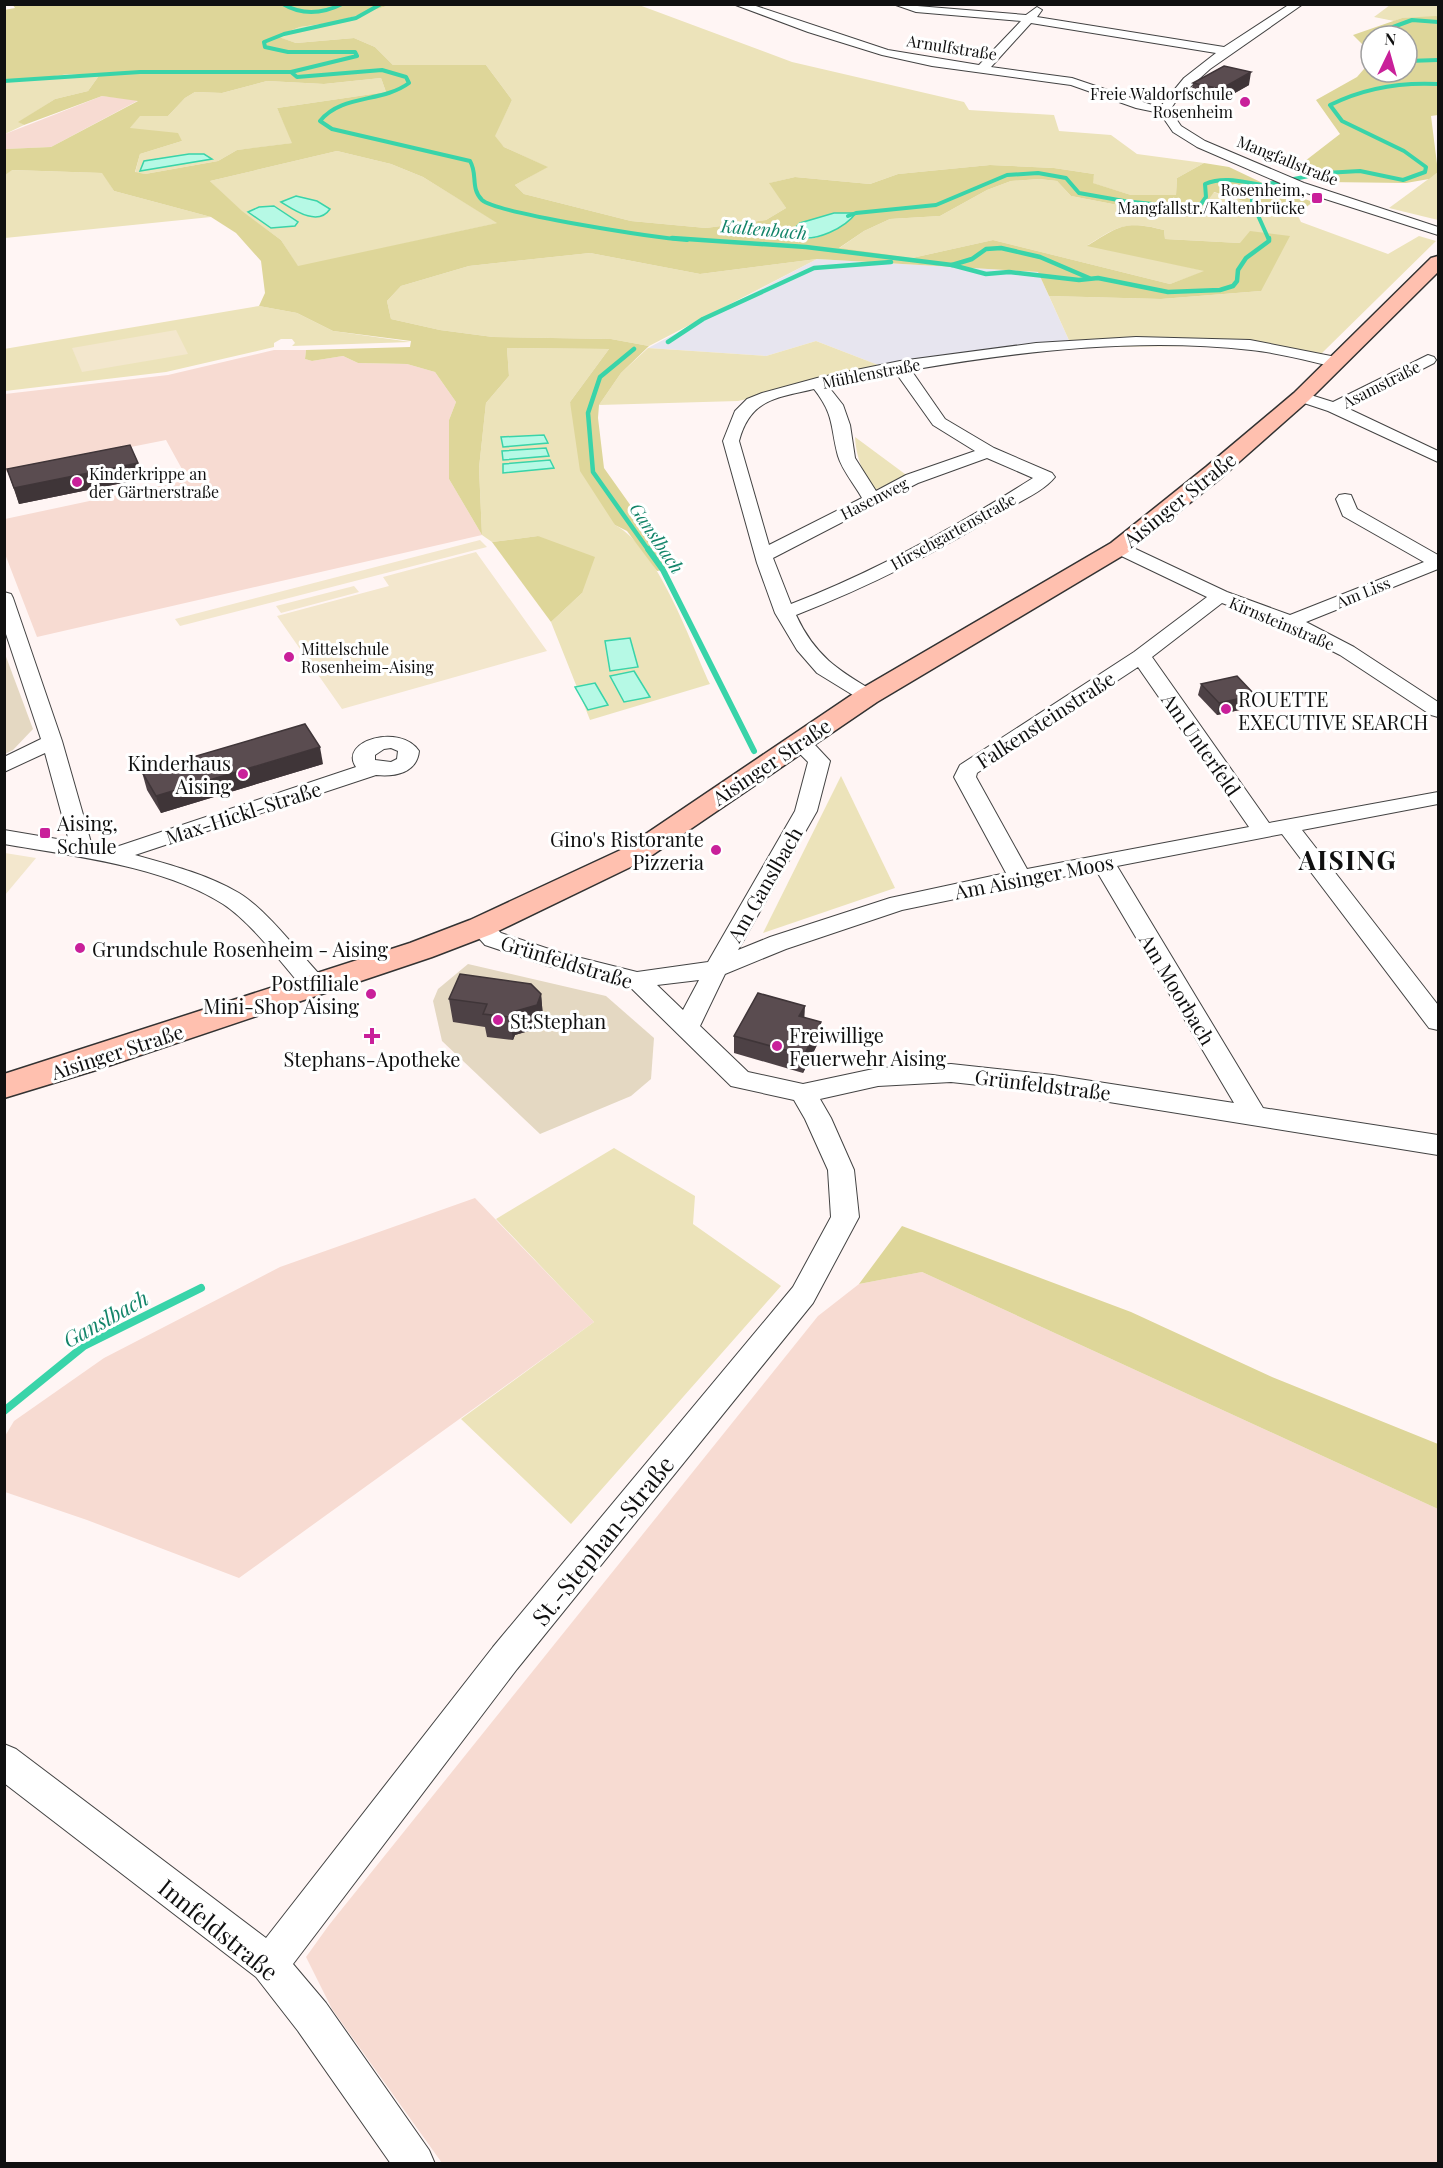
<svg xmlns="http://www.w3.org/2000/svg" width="1443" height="2168" viewBox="0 0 1443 2168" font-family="'Playfair Display',serif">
  <rect width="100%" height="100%" fill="#fff5f4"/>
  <polygon fill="#e7e5ef" points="817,259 1038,272 1072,347 886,368 816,341 766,356 648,348"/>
  <g fill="#f7dbd2">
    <polygon points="102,96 139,100 51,147 5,149 5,134"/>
    <polygon points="274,350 306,350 305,359 312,361 343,356 358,363 407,364 435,372 456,402 449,420 449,479 482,535 37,637 5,554 5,519 188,480 166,440 5,472 5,394 168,375"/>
    <polygon points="475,1198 594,1322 239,1578 87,1520 5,1492 5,1436 14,1421 104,1358 280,1267"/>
    <polygon points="922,1272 1438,1509 1438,2163 442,2163 332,2009 306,1957 329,1925 818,1316 859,1284"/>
  </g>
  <g fill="#ece3ba">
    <polygon points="390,5 639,5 792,62 964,102 969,110 1054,115 1059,131 1111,135 1137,154 1204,163 1177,178 1176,195 1131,195 1092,183 1094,174 1054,168 990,165 898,174 870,184 795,177 770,183 786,208 766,220 706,228 631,221 524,194 515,185 547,167 504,147 494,136 512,100 486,65 393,65 375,47 354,38 296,43 275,36 300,27 336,22"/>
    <polygon points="1390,5 1438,5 1438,17 1402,18 1394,21 1374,17"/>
    <polygon points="69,74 98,77 88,91 55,99 19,122 24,125 5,134 4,83"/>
    <polygon points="381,78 386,92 277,108 293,143 237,150 218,161 145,174 135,173 140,154 182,141 129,129 139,116 168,116 185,98 195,92 222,93 267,81 324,84"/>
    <polygon points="337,151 391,164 423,177 498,223 298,267 281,240 242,212 210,181"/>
    <polygon points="11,170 103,173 114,191 211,217 5,238 4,175"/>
    <polygon points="1438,172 1438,220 1389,208"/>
    <path d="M1039 179 1057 181 1071 196 1123 206 1174 211 1204 206 1213 192 1268 209 1297 214 1301 222 1388 254 1419 236 1436 241 1322 353 1216 346 1072 347 1049 296 1161 299 1261 291 1240 243 1165 239 1164 230C1127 220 1118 226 1088 245L1206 271 1170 284 993 240 912 258 838 249 864 231 890 219 940 216 987 190 1011 181Z"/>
    <polygon points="590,253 700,274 817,259 649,346 611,339 493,337 440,330 391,319 387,301 401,286 469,266"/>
    <polygon points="259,306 297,313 333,331 411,342 292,346 295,343 292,339 281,339 274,343 274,347 166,372 5,391 4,349"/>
    <polygon points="816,341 886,368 738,401 599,405 621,373 648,348 766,356"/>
    <path d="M507 348 609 349 570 402 615 525C658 548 689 639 710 684L590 720 551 622 582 593 538 536 492 542 482 535 479 468 486 403 509 376Z"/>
    <path d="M855 437 909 477 874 490C863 473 856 458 855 437Z"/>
    <polygon points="841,776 895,888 763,933"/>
    <polygon points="614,1148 695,1196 693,1224 781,1286 571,1524 461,1419 594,1322 496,1219"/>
  </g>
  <g fill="#ded699" fill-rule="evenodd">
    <path d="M12 4 390 5 336 22 300 27 276 36 296 43 354 38 375 47 393 65H486L512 100 495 136 504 147 548 167 515 185 524 194 631 221 706 228 766 220 786 208 769 183 795 177 870 184 898 174 990 165 1054 168 1094 174 1093 183 1131 195H1176L1177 178 1204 163 1229 167 1269 186 1313 202 1297 214 1268 209 1214 192 1204 206 1174 211 1123 206 1071 196 1057 181 1039 179 1011 181 987 190 940 216 890 219 864 231 839 248 912 258 993 240 1170 284 1204 271 1087 246C1119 226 1125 220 1164 230L1165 239 1240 243 1250 231 1290 236 1261 291 1161 299 1049 296 1038 272 817 259 700 274 590 253 469 266 401 286 387 301 391 319 440 330 493 337 611 339 649 346 621 373 599 405 598 418 604 468 675 568 657 571 627 531 615 525 580 471 570 402 609 349 507 348 509 376 486 403 479 468 482 535 449 479V420L456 402 435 372 407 364 358 363 343 356 312 361 305 359 306 350 410 347 411 341 333 331 297 313 259 306 265 293 261 261 236 233 211 217 114 191 102 173 12 170 5 175V149L51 147 138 101 102 96 24 125 18 122 55 99 88 91 98 77 69 74 5 83 4 10 15 8ZM381 78 386 92 277 108 292 143 237 150 218 161 145 174 135 172 140 154 182 141 178 133 130 128 140 116H168L185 98 195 92 222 93 267 81 324 84ZM337 151 391 164 423 177 497 223 298 266 281 240 242 211 210 181ZM834 213H855C839 225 817 248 795 234L796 227Z"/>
    <polygon points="1436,16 1438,17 1438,115 1431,116 1438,172 1429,179 1406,183 1326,182 1296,168 1340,134 1316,100 1357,77 1371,61 1371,72 1407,72 1407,36 1371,36 1371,53 1353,35 1402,18"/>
    <polygon points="538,536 595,557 582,593 551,622 492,542"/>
    <polygon points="902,1226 1131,1312 1272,1377 1438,1444 1438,1509 922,1272 859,1284"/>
  </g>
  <g fill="#e4d8c2">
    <polygon points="5,654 33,729 13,750 5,754"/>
    <polygon points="468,964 606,996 654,1038 651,1079 631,1096 540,1134 442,1041 433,1001 438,989"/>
  </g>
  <g fill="#f3e7cd">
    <polygon points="176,330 188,354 82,372 72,348"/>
    <polygon points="480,540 487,547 180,626 175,619"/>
    <polygon points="476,552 547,651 342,709 277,616 389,586 383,577"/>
    <polygon points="354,586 359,592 281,613 276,606"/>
    <polygon points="5,853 36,858 5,895 4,853"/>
  </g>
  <g fill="#b6f9e5" stroke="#39d4a9" stroke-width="1.5">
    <polygon points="189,154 204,154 212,159 140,171 144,161"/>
    <path d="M296 196 317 201 330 209C318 227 294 210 281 202Z"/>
    <polygon points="274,206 298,222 295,226 271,228 248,212 259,207"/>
    <path d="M834 213H856C845 228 816 242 797 237L796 227 800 223Z"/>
    <polygon points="544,435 548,443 503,447 501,437"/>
    <polygon points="546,448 549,456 503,460 502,451"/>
    <polygon points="550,460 554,468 503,473 503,464"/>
    <polygon points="630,638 638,667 610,671 605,641"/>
    <polygon points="634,671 650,697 624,702 610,676"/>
    <polygon points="595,683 608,705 588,710 575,687"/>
  </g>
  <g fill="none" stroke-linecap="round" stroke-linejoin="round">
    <g stroke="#39d4a9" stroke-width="4">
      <path d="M283 4C303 16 322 14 342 4"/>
      <path d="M381 4 356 18 284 34 264 42 265 47 288 52H355L357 56 291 72 297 77 382 70 406 77 409 83C382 103 342 94 320 121L332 129 470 161C478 174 470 188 482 200 498 214 658 238 687 240"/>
      <polyline points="1384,36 1385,30 1412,20 1438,22"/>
      <polyline points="1407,61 1438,60"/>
      <polyline points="4,81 140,72 291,72"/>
      <path d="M848 216 856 213 936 205 1007 175 1038 173 1066 178 1079 193 1124 201 1181 207 1201 204 1206 197 1205 184C1224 176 1243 182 1262 185"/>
      <path d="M1269 240 1252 202V196L1262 185 1325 173 1360 171 1403 180 1425 172 1426 167 1404 151 1342 121 1330 105C1364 88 1400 82 1438 84"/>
    </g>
    <g stroke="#39d4a9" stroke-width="4.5">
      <polyline points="672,238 806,247 952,265 986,274 1009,272 1079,280 1098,278 1168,292 1220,290 1233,286 1237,281 1238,270 1246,258 1269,241 1269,238"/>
      <polyline points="952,265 972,259 986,249 1001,248 1040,257 1089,278"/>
      <polyline points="668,342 703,319 814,268 891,262"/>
      <polyline points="634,349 600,377 588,413 593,472 649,551"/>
    </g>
    <polyline stroke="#39d4a9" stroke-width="6" points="648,549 663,570 754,751"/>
    <polyline stroke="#39d4a9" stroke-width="8" points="4,1411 84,1346 201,1288"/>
    <defs>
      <g id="street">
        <path d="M733 4H750L888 50 979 65 1021 21 916 12 893 4 1026 15 1037 7 1042 10 1037 17 1224 47 1290 4H1303L1210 69 1178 98 1170 110 1181 126 1205 141 1304 183 1438 227V235L1294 189 1197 147 1173 132 1160 113 1136 108 1071 85 932 66 882 55 808 32ZM1031 23 1216 53 1184 78 1161 106 1152 105 1072 78 991 67Z"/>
        <path d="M1136 337 1250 340 1336 357 1344 362 1336 367C1308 361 1280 353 1251 350 1139 337 1021 351 911 370L945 419 994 448 1052 473 1055 477C1045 490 1023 500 1009 508 941 550 871 586 796 615 815 656 838 670 875 692L878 696 875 700H861L817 673 797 650 775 613 757 563 723 441 735 411 747 399 762 393 817 378 900 361 1036 343ZM896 373 933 425 975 451 906 475 876 491 855 458 850 425 843 405 828 386ZM814 389C835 416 830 426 838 456 842 470 855 485 862 498L769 545 739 441C750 399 776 398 814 389ZM987 458 1033 478C956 527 876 571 791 604L773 558 918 483Z"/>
        <polygon points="1428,355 1434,357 1436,360 1434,363 1347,408 1438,451 1438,462 1328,411 1295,400 1293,397 1301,392 1333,402"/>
        <path d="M1345 494 1351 495 1357 509 1438 555V569L1306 622 1354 647 1438 702V717L1431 715 1340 655 1283 626 1222 603 1152 657 1269 823 1438 792V804L1302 830 1438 1005V1030L1429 1028 1282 834 1117 866 1263 1108 1438 1135V1155L1053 1093 951 1082 878 1086 820 1099 831 1118 854 1170 859 1217 813 1303 517 1669 293 1964 326 2003 429 2150 435 2164H391L298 2031 256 1977 4 1783V1744L16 1749 266 1938 493 1647 793 1287 831 1217 828 1170 805 1119 794 1100 731 1086 629 986 548 966 485 945 469 927 473 922 481 919 489 922 501 933 561 953 637 972 708 962 795 811 808 762 788 742 791 738 798 736 815 745 830 761 817 811 738 950 770 937 890 898 1006 873 954 777 960 765 1134 652 1207 597 1113 552 1110 548 1113 544H1125L1227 592 1290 615 1424 562 1343 516 1336 499 1339 495ZM1138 667 1249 827 1027 869 976 777 977 773ZM1096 870 1234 1103 1053 1075 951 1064 878 1068 803 1084 748 1072 700 1026 725 974 786 949 902 910ZM699 980 683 1010 657 985Z"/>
        <path d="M4 592 11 594 13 598 62 741 92 846 110 849 356 767C338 741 400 723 419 751 417 773 395 777 376 775L135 855C171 865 206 874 239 893 267 910 299 953 323 978L326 984 323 990 314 992 305 990C282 964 252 923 223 904 164 866 73 856 4 844V830L69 841 45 753 4 772V757L41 739 4 628ZM391 748 398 751 397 759 391 762 375 760V755L384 749Z"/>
      </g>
      <polygon id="secondary" points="1438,256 1438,272 1308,401 1222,477 1127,553 877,702 645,860 492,934 432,957 96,1070 4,1098 4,1074 410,943 470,920 625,848 859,690 1111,543 1206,467 1294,393 1431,258"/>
    </defs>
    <use href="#street" stroke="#434343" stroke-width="2"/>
    <use href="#secondary" stroke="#323232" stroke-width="3"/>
    <use href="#street" fill="#fff" fill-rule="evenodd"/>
    <use href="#secondary" fill="#ffc0af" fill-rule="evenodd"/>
  </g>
  <g fill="#4d4145">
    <polygon points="1193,83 1249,85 1219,102 1191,96"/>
    <polygon points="7,469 142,479 19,504"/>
    <polygon points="1201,684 1253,707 1217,715 1198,695"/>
    <polygon points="323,764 161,813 147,790 142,772"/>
    <polygon points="541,994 543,1017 539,1028 515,1035 513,1040 487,1037 485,1027 453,1022 449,999"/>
    <polygon points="804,1017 820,1039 803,1073 734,1053 734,1036"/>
  </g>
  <g fill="#3f3538">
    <polygon points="1251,72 1249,85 1219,102 1221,89"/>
    <polygon points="138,463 142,479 19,504 14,488"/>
    <polygon points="1255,695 1253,707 1217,715 1219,703"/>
    <polygon points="320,747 323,764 161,813 156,796"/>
    <polygon points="541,994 543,1017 539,1028 515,1035 513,1040 510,1017 512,1012"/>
    <polygon points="805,1006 804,1024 799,1016"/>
    <polygon points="821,1022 820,1039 803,1073 804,1055"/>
  </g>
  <g fill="#5a4c50" stroke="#3f3538" stroke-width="1.5">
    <polygon points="1224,66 1251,72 1221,89 1193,83"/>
    <polygon points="130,445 138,463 14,488 7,469"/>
    <polygon points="1237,676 1255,695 1219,703 1201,684"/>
    <polygon points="305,724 320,747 156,796 142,772"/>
    <polygon points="460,974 531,984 541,994 537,1005 512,1012 510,1017 483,1014 487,1004 449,999"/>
    <polygon points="758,993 805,1006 799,1016 821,1022 804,1055 734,1036"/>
  </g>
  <g fill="#c9209a" stroke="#fff" stroke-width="2">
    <circle cx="1245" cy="102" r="6"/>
    <rect x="1311" y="192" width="12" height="12" rx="3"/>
    <circle cx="77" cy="482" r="6"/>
    <circle cx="289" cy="657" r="6"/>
    <circle cx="1226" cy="709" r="6"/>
    <circle cx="243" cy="774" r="6"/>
    <rect x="39" y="827" width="12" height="12" rx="3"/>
    <circle cx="716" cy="850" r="6"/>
    <circle cx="80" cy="948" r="6"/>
    <circle cx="371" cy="994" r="6"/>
    <circle cx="498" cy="1020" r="6"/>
    <path d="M369 1027h6v6h6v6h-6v6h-6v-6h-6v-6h6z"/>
    <circle cx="777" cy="1046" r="6"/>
  </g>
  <g text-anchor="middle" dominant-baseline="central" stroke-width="6" stroke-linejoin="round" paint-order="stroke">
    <g font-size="16" fill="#101010" stroke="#fff">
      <text transform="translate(952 47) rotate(9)">Arnulfstraße</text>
      <text transform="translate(1288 160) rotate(22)">Mangfallstraße</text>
      <text transform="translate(871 373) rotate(-11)">Mühlenstraße</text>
      <text transform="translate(1381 384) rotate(-27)">Asamstraße</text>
      <text transform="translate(874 498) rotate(-27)">Hasenweg</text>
      <text transform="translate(953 531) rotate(-29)">Hirschgartenstraße</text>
      <text transform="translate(1363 592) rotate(-22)">Am Liss</text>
      <text transform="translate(1282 623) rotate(23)">Kirnsteinstraße</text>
    </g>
    <g font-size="16" fill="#101010" stroke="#fff" text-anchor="end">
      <text x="1233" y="93">Freie Waldorfschule<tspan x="1233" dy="18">Rosenheim</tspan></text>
      <text x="1305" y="189">Rosenheim,<tspan x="1305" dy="18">Mangfallstr./Kaltenbrücke</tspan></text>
      <text x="89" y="473" text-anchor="start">Kinderkrippe an<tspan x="89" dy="18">der Gärtnerstraße</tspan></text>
      <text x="301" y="648" text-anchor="start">Mittelschule<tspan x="301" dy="18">Rosenheim-Aising</tspan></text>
    </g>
    <g font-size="18" font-style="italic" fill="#128469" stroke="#fff">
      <text transform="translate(764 229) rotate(5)">Kaltenbach</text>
      <text transform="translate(657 538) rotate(56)">Ganslbach</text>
    </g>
    <g font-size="20" fill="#101010" stroke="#fff">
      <text transform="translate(1179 499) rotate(-39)">Aisinger Straße</text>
      <text transform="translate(1045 719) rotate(-33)">Falkensteinstraße</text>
      <text transform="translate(1202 744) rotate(55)">Am Unterfeld</text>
      <text transform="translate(771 761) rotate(-34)">Aisinger Straße</text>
      <text transform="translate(243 812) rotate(-18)">Max-Hickl-Straße</text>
      <text transform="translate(1034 876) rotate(-11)">Am Aisinger Moos</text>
      <text transform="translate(764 884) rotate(-60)">Am Ganslbach</text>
      <text transform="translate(567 961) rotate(17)">Grünfeldstraße</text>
      <text transform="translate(1178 989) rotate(59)">Am Moorbach</text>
      <text transform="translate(117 1051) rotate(-18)">Aisinger Straße</text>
      <text transform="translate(1043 1084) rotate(7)">Grünfeldstraße</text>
    </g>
    <g font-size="20" fill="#101010" stroke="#fff" text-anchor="start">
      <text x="1238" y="698">ROUETTE<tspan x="1238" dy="23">EXECUTIVE SEARCH</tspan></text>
      <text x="231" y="762" text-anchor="end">Kinderhaus<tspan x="231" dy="23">Aising</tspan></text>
      <text x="57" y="822">Aising,<tspan x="57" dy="23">Schule</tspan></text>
      <text x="704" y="838" text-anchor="end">Gino's Ristorante<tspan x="704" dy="23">Pizzeria</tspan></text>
      <text x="92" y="948">Grundschule Rosenheim - Aising</text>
      <text x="359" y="982" text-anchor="end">Postfiliale<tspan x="359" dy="23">Mini-Shop Aising</tspan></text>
      <text x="510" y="1020">St.Stephan</text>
      <text x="789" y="1034">Freiwillige<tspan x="789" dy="23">Feuerwehr Aising</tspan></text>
      <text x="372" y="1058" text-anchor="middle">Stephans-Apotheke</text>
    </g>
    <g font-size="21" font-style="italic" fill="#128469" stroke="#fff">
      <text transform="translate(105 1318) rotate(-29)">Ganslbach</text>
    </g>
    <g font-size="24" fill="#101010" stroke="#fff">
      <text transform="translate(602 1540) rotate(-51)">St.-Stephan-Straße</text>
      <text transform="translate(219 1929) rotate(39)">Innfeldstraße</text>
    </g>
    <g font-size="26" font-weight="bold" letter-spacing="1.5" fill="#101010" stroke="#fff">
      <text x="1348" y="859">AISING</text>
    </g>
  </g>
  <rect width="1443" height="2168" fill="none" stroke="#101010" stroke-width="12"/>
  <g transform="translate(1389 54) rotate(5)"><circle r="28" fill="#ffffff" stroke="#9f9f9f" stroke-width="1.5"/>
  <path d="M0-4.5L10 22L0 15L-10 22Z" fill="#c9209a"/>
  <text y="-9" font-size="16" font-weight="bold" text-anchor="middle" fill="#101010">N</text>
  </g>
</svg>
